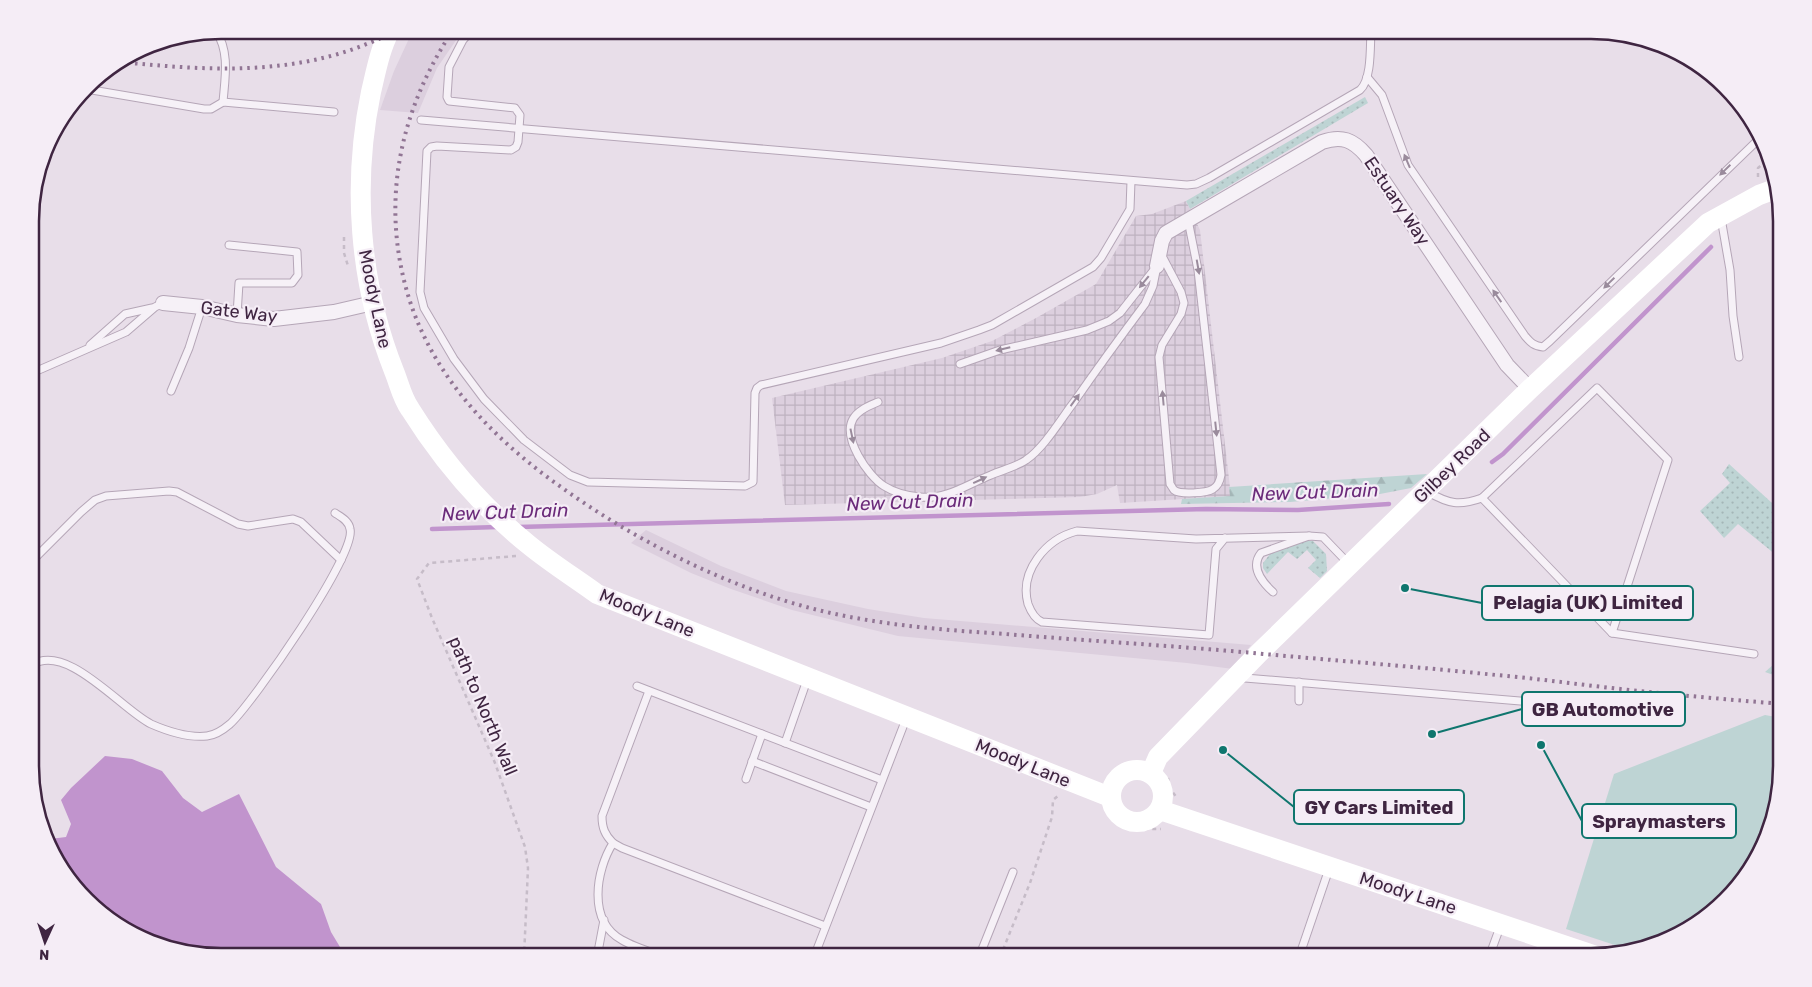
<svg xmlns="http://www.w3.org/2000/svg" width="1812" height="987" viewBox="0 0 1812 987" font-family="Rubik,sans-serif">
  <defs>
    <pattern id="industrial-grid" width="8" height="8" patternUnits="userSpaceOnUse" patternTransform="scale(1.25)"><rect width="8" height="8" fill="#dccfde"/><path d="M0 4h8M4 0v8" fill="none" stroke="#beb2c0"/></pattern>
    <pattern id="grass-dots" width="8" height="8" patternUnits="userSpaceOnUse" patternTransform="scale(1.25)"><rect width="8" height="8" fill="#bed4d4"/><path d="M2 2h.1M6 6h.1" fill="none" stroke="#a4b6b7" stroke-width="1.8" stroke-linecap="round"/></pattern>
    <pattern id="forest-firs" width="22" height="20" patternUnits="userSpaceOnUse" patternTransform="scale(1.25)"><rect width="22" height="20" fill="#bed4d4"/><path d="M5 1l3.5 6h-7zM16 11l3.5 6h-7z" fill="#a4b6b7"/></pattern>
  </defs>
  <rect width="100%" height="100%" fill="#e8dee9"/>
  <g fill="#dccfde">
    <polygon points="413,30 463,30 437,68 418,113 380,110 394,71"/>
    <polygon points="646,530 721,566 786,591 868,609 924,618 1251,645 1233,669 1187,663 898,636 792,610 731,589 691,573 631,543"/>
  </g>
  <polygon fill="url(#industrial-grid)" points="1186,201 1200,230 1231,496 1120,503 1117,485 1097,494 1080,497 785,505 772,398 942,358 992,341 1036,318 1096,284 1136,216 1152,214"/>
  <g fill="url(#grass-dots)">
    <polygon points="1365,97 1368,103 1190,209 1186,201"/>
    <polygon points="1729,464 1782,512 1782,560 1738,524 1724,538 1700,511 1730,483 1722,474"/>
    <polygon points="1306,541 1313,541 1326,554 1327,571 1320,578 1308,568 1316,560 1307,550 1297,559 1288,552 1267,574 1263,568 1263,563 1270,554"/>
    <polygon points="1782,657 1782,678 1765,672"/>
  </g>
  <polygon fill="url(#forest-firs)" points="1427,474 1411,488 1380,494 1290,502 1181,504 1182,499 1230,496 1229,487"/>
  <polygon fill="#bed4d4" points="1765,715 1782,718 1782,779 1757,861 1697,925 1652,947 1633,951 1566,929 1614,774"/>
  <polygon fill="#c194cd" points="105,756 132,759 162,771 183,798 202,812 239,794 276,867 321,904 331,932 346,957 220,957 172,951 126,932 62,873 50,839 66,837 71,824 61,800 71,788"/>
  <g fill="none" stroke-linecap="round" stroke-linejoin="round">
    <g stroke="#c194cd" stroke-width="4.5">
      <polyline points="1492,462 1503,454 1711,247"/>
      <polyline points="518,527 1206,509 1298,510 1389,504"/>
      <polyline points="432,529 498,527"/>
    </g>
    <defs>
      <g id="lane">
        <polyline points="472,30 463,40 449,67 447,97 449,101 515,108 520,115 518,142 516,147 511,150 437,146 431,147 427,151 420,292 424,308 454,359 484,399 524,440 570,475 588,482 745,486 753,482 755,393 757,388 761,385 941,343 979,330 992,325 1093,267 1101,258 1130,209 1131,181"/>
        <path d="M216 31C230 52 225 78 223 102"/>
        <path d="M1367 77 1382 95 1408 165 1525 336C1531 343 1534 346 1543 347L1550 341 1761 137"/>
        <polyline points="86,89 204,109 211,109 223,102 334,112"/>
        <path d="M421 120 1139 181 1187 185 1196 184 1209 178 1360 90C1372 79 1370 46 1371 30"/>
        <polyline points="1721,218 1730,270 1733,316 1739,357"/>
        <polyline points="229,245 297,252 298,275 292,283 239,283 237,315"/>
        <path d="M1161 254 1181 292 1184 303 1181 314 1162 345 1159 357 1170 484C1171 485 1173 489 1174 490 1180 495 1207 493 1213 489 1218 486 1220 481 1221 475L1198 270 1188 220"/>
        <polyline points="90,345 125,314 152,308"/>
        <polyline points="32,373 126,332 155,307 163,303"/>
        <polyline points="171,391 189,348 202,307"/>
        <path d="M878 402C869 406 858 410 853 419 842 438 868 476 884 486 895 493 908 496 920 497 946 500 968 484 991 475 1002 470 1016 467 1026 460 1044 448 1061 419 1074 402 1097 369 1121 336 1145 304L1153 286 1157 266 1120 313 1109 321 1087 330 1000 350 960 364"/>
        <path d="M1428 492C1449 504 1459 506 1482 498L1597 388 1668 460 1612 633"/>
        <polyline points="1482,498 1612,633 1754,654"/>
        <path d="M1225 538 1216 549 1209 635 1042 622C1035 619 1031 612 1028 604 1019 571 1046 539 1077 531L1196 539 1309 536"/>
        <polyline points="32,561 81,512 95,500 106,496 169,491 177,492 238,524 248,526 293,519 301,522 341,560"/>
        <path d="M1273 592C1262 582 1250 567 1261 553L1309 536 1323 537 1348 563"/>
        <path d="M32 665C67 642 122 710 151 724 167 731 189 738 207 736 216 735 223 730 230 724 252 704 357 554 350 529 349 521 341 517 335 513"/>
        <polyline points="1241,674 1245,678 1544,703 1543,720"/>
        <polyline points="637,686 882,780"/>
        <path d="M649 691 602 816C602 828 605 835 613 843 596 870 587 921 622 940 634 947 651 952 665 957"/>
        <polyline points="1299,701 1299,682"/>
        <polyline points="785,743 807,680"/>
        <polyline points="752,761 871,807"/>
        <polyline points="746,779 762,734"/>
        <polyline points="613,843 622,848 825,926"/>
        <polyline points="597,957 604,920"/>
        <polyline points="814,957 906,719"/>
        <polyline points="979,957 1013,872"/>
        <polyline points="1299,957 1329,869"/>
        <polyline points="1489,957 1500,927"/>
      </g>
      <g id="street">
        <path d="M1157 266 1162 241 1166 233 1322 142C1342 135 1353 140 1366 155L1507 365 1530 389"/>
        <polyline points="163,303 202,307 237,315 274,319 334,312 373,303"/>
      </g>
    </defs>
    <use href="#lane" stroke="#b5a6b7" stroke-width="9"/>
    <use href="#street" stroke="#b5a6b7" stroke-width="16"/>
    <g stroke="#c6bcc8" stroke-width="2.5" stroke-dasharray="4 4" stroke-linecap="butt">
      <polyline points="1758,177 1758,168 1771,157"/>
      <polyline points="344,237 344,253 348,266"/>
      <polyline points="516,556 429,563 417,579 432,618 495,763 525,847 528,868 524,957"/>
      <polyline points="1168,778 1169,787 1177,798"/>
      <path d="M1109 814C1118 831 1145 829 1161 829"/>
      <polyline points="1612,946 1629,952"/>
      <polyline points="1000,957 1030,883 1052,817 1053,800 1059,795"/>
    </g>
    <use href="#lane" stroke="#f6f1f7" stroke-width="7"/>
    <use href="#street" stroke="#f6f1f7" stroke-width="14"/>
    <g stroke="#fff" stroke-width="20">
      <path d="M390 30C380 49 376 71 371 92 352 184 359 283 394 371 399 383 402 398 410 409 442 460 483 508 529 545 551 563 575 578 597 594L1110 797"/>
      <circle cx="1137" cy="796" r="26"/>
      <polyline points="1151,773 1158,757 1259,653 1530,389 1708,223 1759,195 1778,188"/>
      <polyline points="1160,810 1599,957"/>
    </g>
    <g stroke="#917594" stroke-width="4" stroke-dasharray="2.5 5" stroke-linecap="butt">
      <path d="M453 30C400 110 380 201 408 295 432 376 493 439 561 487 636 541 729 588 818 610 879 625 943 630 1005 634 1091 641 1178 646 1264 654 1341 661 1419 667 1496 675 1532 678 1567 683 1603 687 1663 694 1722 699 1782 704"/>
      <path d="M120 62C194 69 265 75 338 54 359 48 379 39 399 30"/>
    </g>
  </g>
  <defs><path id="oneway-solid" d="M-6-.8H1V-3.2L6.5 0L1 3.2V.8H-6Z" transform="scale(1.25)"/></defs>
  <g fill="#9a8b9c">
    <use href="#oneway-solid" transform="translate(1407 161) rotate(-113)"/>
    <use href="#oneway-solid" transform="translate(1725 170) rotate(136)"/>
    <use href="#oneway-solid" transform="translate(1198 267) rotate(80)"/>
    <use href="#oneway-solid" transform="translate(1144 282) rotate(129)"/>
    <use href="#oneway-solid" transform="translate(1609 283) rotate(136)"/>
    <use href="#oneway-solid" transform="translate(1497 296) rotate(-125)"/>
    <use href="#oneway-solid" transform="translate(1003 349) rotate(166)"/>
    <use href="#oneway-solid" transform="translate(1163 398) rotate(-95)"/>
    <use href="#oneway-solid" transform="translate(1075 400) rotate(-54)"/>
    <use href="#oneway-solid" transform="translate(1216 429) rotate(84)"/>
    <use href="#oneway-solid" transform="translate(852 436) rotate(78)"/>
    <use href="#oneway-solid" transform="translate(980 480) rotate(-25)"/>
  </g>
  <g text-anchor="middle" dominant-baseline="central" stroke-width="4.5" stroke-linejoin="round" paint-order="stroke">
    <g font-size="18" fill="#3f2541" stroke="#f5edf6">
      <text transform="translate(1397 201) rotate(56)">Estuary Way</text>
      <text transform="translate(375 299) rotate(78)">Moody Lane</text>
      <text transform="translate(239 312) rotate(7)">Gate Way</text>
      <text transform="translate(1452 466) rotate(-44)">Gilbey Road</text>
      <text transform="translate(647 613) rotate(22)">Moody Lane</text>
      <text transform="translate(483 706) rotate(67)">path to North Wall</text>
      <text transform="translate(1023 763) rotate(22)">Moody Lane</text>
      <text transform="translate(1408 893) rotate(18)">Moody Lane</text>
    </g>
    <g font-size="19" font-style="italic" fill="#6b2b7a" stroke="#f5edf6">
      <text transform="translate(1315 492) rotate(-2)">New Cut Drain</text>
      <text transform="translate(910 502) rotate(-2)">New Cut Drain</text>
      <text transform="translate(505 512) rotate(-2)">New Cut Drain</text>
    </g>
  </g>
  <path d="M0 0H1812V987H0ZM221 39H1591A182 182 0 0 1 1773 221V766A182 182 0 0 1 1591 948H221A182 182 0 0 1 39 766V221A182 182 0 0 1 221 39Z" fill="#f5edf6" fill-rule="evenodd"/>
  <path fill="none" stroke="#3f2541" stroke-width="2.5" d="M221 39H1591A182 182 0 0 1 1773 221V766A182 182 0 0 1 1591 948H221A182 182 0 0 1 39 766V221A182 182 0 0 1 221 39Z"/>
  <path fill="none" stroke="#0f766e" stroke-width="2" d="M1405 588L1482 603M1432 734L1522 709M1223 750L1294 807M1541 745L1582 821"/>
  <g fill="#0f766e" stroke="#f5edf6" stroke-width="2">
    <circle cx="1405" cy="588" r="5"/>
    <circle cx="1432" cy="734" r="5"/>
    <circle cx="1223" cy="750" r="5"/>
    <circle cx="1541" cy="745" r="5"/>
  </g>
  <g fill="#f5edf6" stroke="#0f766e" stroke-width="2">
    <rect x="1482" y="586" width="211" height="34" rx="5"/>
    <rect x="1522" y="692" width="163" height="34" rx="5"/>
    <rect x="1294" y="790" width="170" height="34" rx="5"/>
    <rect x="1582" y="804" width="154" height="34" rx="5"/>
  </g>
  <g font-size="19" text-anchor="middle" font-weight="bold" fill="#3f2541">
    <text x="1588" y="609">Pelagia (UK) Limited</text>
    <text x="1603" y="716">GB Automotive</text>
    <text x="1379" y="814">GY Cars Limited</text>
    <text x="1659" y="828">Spraymasters</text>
  </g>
  <g transform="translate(45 942) rotate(183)" stroke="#f5edf6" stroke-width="4" paint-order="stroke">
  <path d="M0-4L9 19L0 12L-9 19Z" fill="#3f2541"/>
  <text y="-8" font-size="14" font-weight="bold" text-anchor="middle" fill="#3f2541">N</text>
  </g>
</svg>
